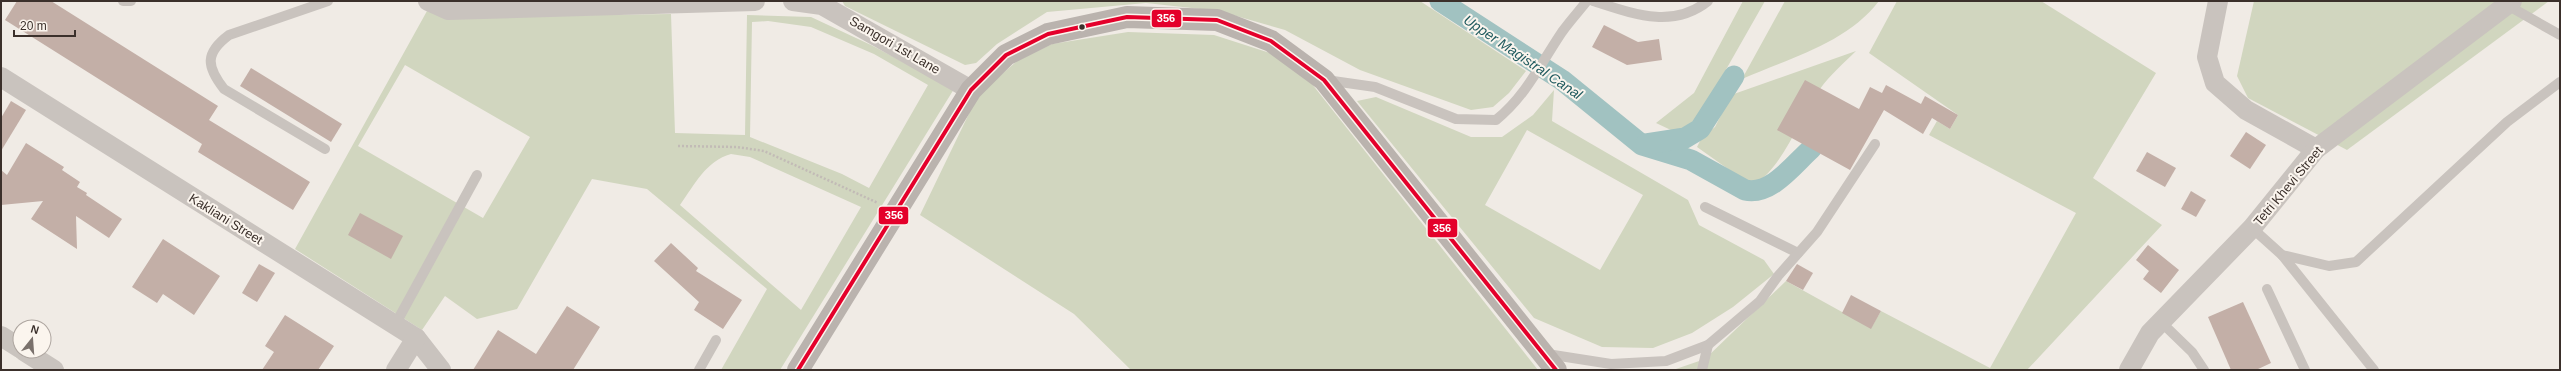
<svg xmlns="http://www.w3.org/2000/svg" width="2561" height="371" viewBox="0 0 2561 371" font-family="Helvetica,sans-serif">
  <rect width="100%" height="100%" fill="#f0ebe5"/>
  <g fill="#d1d6bf" fill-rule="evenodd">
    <polygon points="842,1 1420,1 1526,71 1509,93 1493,107 1471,110 1360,70 1285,30 1219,11 1146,3 1047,12 997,44 976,63 965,65 845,6"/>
    <polygon points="1743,1 1765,1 1695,124 1673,131 1656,123 1694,93"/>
    <path d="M1785 1H1879C1847 43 1790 58 1742 79Z"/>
    <polygon points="1897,1 2041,1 2156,73 2093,178 2162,225 2027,370 1673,370 1705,359 1786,281 1871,328 1881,311 1990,368 2076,213 1929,135 1937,121 1950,129 1958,115 1869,53"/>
    <polygon points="2254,1 2549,1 2347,150 2248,98 2237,76"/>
    <path d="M427 11 449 17 671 14 675 133 745 135 747 15 811 17 871 45 954 89 780 370H721L767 289 647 189 592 179 517 309 477 319 445 296 422 330 295 249ZM768 21 811 27 874 54 928 85 869 188 842 174 750 137 752 22ZM405 65 530 137 483 218 358 146ZM731 154 750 157 861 207 801 310 680 205C695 184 706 161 731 154Z"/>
    <polygon points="1128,32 1214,35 1270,53 1312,84 1538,370 1131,370 1074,314 920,215 978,95 1017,61 1052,44"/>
    <path d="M1856 51C1844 63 1830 75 1820 89 1801 115 1783 167 1756 183L1745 181 1697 147 1702 137 1715 127 1731 95Z"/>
    <path d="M1554 90 1552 121 1688 200 1699 225 1764 260 1774 274 1733 307 1692 333 1653 348 1602 347 1534 318 1357 101 1376 97 1471 137H1502L1533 115ZM1527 130 1643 195 1600 270 1485 205Z"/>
  </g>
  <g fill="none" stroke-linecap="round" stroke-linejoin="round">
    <g stroke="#a1c2c1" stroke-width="21">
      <path d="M1440 1 1562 80 1642 145 1691 160 1745 190C1771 196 1794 164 1811 149"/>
      <polyline points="1646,144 1685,138 1700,129 1734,76"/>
    </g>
  </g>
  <g fill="#c3afa7">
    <polygon points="17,1 51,1 218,106 209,120 310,182 293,210 198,152 202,144 5,20"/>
    <polygon points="1604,25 1638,42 1659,39 1662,60 1627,65 1592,47"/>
    <polygon points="251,68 342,124 331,142 240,86"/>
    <polygon points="1805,80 1859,109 1870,87 1882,93 1886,85 1921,104 1925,96 1958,115 1950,129 1932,118 1923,134 1884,110 1850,170 1777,130"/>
    <polygon points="11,101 26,110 1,151 1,118"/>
    <polygon points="2246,132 2266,145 2250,169 2230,156"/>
    <polygon points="26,143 64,167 62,170 80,182 77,187 87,193 86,195 122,219 109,238 76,216 77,249 31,219 43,201 1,205 1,170 7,175"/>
    <polygon points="2147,152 2176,168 2165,187 2136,171"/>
    <polygon points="2191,191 2206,200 2196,217 2181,209"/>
    <polygon points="360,213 403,236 391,259 348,235"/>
    <polygon points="163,239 220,276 194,315 163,294 157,303 132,287"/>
    <polygon points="671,243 698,268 696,271 742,300 723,329 694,310 699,302 654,261"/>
    <polygon points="2148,245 2179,270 2161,293 2143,279 2149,271 2136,260"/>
    <polygon points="259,264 275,273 257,302 242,293"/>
    <polygon points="1797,264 1813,273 1803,290 1786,281"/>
    <polygon points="1851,295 1881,311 1871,329 1842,313"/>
    <polygon points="2243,302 2271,363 2256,370 2231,370 2208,317"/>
    <polygon points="567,306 600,327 573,370 473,370 498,330 536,354"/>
    <polygon points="285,315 334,346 318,370 262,370 274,352 265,346"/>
  </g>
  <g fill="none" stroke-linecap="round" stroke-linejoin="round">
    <polyline stroke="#c2bbb6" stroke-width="2.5" stroke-dasharray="2 2" stroke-linecap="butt" points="678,146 737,147 764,151 878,203"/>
    <g stroke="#c9c3be" stroke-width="10">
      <polyline points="123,1 131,1"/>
      <path d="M1593 1C1631 13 1672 30 1708 1"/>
      <polyline points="2507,5 2560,35"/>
      <path d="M1326 80 1375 87 1456 119 1496 120C1526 96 1541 63 1562 32 1570 21 1579 11 1587 1"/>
      <path d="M325 149 224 89C206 66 205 53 229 35L328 1"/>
      <polyline points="1705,207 1798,253"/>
      <polyline points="2252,228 2282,255 2329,266 2356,262 2507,122 2560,82"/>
      <polyline points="2282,255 2374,370"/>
      <polyline points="2267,289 2305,370"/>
      <polyline points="2161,322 2192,352 2204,370"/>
      <polyline points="395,325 477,175"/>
      <polyline points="1547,354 1611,364 1666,361 1708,345 1760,301 1778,276 1817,232 1875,144"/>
      <polyline points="699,370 716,340"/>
      <polyline points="1702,370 1708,345"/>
    </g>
    <g stroke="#c9c3be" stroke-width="20">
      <polyline points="428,1 448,10 755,1"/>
      <polyline points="793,1 822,5 971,90"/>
      <polyline points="2218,1 2207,57 2215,83 2246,110 2316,149"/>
      <polyline points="1,77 416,338 441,370"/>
      <polyline points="1,336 20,348"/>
      <polyline points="24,351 54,370"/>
      <polyline points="396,370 416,338"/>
      <polyline points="2129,370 2150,333 2252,228 2316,149 2512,1"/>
    </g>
    <polyline stroke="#bab3ae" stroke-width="22" points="798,370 971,90 1006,55 1048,34 1127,17 1217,20 1271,41 1324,80 1556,370"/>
    <defs>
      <polyline id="bus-1" points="798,370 971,90 1006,55 1048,34 1127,17 1217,20 1271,41 1324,80 1556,370"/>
    </defs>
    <use href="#bus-1" stroke="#fbf5ee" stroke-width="7"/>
    <use href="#bus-1" stroke="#e4002b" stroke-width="4"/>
  </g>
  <circle fill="#3b302b" stroke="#fbf5ee" stroke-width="1.5" cx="1082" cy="27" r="3.5"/>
  <g text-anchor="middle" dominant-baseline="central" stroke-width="4" stroke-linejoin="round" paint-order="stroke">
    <g font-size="13" fill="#3b302b" stroke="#fbf5ee">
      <text transform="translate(895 45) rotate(30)">Samgori 1st Lane</text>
      <text transform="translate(2288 186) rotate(-50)">Tetri Khevi Street</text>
      <text transform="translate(226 219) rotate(32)">Kakliani Street</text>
    </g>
    <g font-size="14" font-style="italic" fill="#1f5a5e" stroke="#fbf5ee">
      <text transform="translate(1523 57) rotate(34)">Upper Magistral Canal</text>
    </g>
  </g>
  <g stroke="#fbf5ee" stroke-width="1.5">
    <rect x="1151" y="9" width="31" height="19" rx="4" fill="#e4002b"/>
    <rect x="878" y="206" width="31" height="19" rx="4" fill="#e4002b"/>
    <rect x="1427" y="218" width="31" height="20" rx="4" fill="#e4002b"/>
  </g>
  <g font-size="11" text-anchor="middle" font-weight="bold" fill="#fff">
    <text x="1166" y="22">356</text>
    <text x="894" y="219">356</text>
    <text x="1442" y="232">356</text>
  </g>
  <rect width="2561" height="371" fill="none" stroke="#3b302b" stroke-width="4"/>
  <g transform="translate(32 339) rotate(17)"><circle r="19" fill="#fbf5ee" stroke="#aea6a0"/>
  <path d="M0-3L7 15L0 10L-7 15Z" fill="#7a716c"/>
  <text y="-6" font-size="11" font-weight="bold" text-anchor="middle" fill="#3b302b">N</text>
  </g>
  <path d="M14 30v6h61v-6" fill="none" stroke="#3b302b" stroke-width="2"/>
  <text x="20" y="30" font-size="12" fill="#3b302b" stroke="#fbf5ee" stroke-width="3" paint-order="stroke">20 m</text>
</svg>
